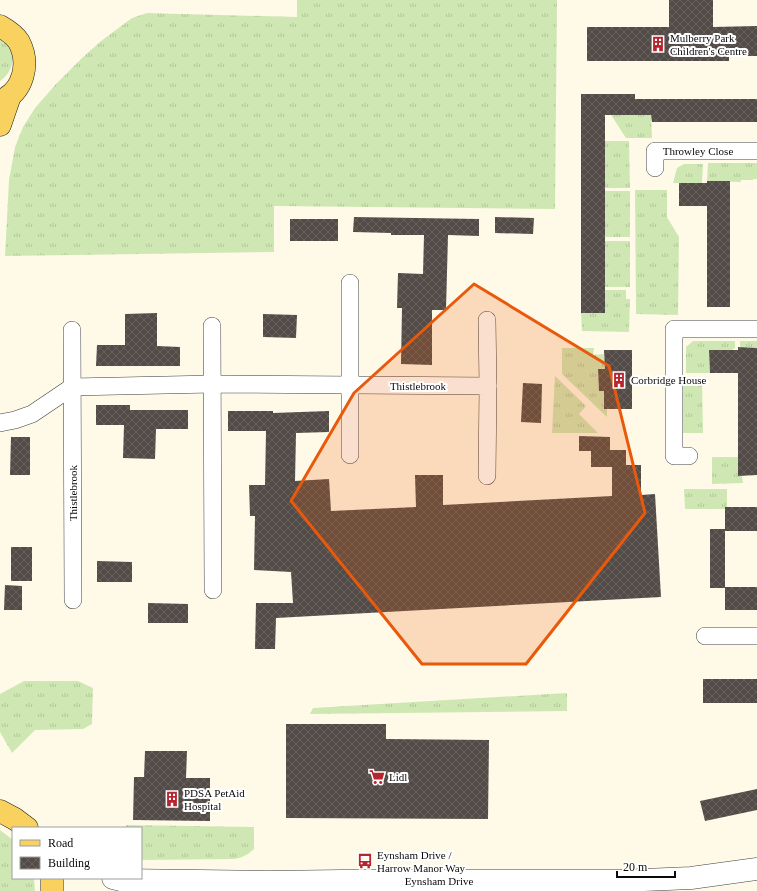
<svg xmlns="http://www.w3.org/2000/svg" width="757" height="891" viewBox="0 0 757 891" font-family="Georgia,serif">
  <defs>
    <pattern id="grass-tufts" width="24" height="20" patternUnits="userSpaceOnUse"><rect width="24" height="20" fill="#cfe8b3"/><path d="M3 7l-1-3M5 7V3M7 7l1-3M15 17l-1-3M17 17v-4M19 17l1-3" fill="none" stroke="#b0c699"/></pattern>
    <pattern id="building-cross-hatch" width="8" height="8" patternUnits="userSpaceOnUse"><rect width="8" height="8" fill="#534b47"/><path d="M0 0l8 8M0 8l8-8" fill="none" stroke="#67605d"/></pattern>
  </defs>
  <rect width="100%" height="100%" fill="#fffae8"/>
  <g fill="url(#grass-tufts)">
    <polygon points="297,0 557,0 555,209 274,206 274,252 5,256 9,180 15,147 23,127 35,108 56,84 82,58 101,41 132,18 147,13 297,17"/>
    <path d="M0 36C3 40 7 43 9 46 17 58 11 74 0 81Z"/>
    <polygon points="611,115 651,115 652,138 626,138"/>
    <polygon points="605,141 629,141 630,188 605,188"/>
    <polygon points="708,163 757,163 757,179 753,179 753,180 741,180 741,182 707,181"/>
    <polygon points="684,164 703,164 702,183 673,183 677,168"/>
    <polygon points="635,190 667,190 667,217 679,237 678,315 636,314"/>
    <rect x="605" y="191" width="25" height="46"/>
    <rect x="605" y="241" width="25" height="46"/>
    <polygon points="605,290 626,290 626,299 630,299 629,332 582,331 581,313 605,313"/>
    <polygon points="693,341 735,341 735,348 732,350 709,350 710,373 686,373 686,347"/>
    <polygon points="740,341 757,341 757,348 740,347"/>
    <polygon points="562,348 594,348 593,355 604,354 605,369 598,369 599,391 604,391 604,409 607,409 607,417 562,374"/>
    <polygon points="555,376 586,406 579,414 598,433 552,433"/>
    <polygon points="696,378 702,381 703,433 680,433 680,381 683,379"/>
    <polygon points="712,457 738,457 742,476 743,483 712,484"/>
    <polygon points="684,489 727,489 727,507 725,507 725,509 685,509"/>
    <polygon points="24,681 78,681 93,688 92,724 83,729 35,730 12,753 0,732 0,694"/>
    <polygon points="567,693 567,711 310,714 313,708"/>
    <path d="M126 825 254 827V849C248 855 243 857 235 859L141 860V828H126Z"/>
    <polygon points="0,830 13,840 13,878 34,878 35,891 0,891"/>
  </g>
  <g fill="url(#building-cross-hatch)">
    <polygon points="669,0 713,0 713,27 757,26 757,56 729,56 729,61 587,61 587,27 669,27"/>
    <polygon points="581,94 635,94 635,99 757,99 757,122 652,122 651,115 605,115 605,313 581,313"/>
    <polygon points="707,181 730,181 730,307 707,307 707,206 679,206 679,183 707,183"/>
    <polygon points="354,217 479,219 479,236 448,235 446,310 432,310 432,365 401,364 402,308 397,308 398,273 423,274 424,235 391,235 391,233 353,232"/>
    <polygon points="495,217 534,218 533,234 495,233"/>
    <rect x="290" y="219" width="48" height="22"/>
    <polygon points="157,313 157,346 180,347 180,366 96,366 97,345 125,345 125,314"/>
    <polygon points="263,314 297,315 296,338 263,337"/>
    <polygon points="738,347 757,348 757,475 738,476 738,373 710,373 709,350 738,350"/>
    <polygon points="604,350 632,350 632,409 604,409 604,391 599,391 598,369 605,369"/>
    <polygon points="523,383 542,384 541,423 521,422"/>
    <polygon points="96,405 130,405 130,410 188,410 188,429 156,429 155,459 123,458 124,425 96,425"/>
    <polygon points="228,411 273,411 273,413 329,411 329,432 296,433 295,481 329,479 331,511 416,507 415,475 443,475 443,505 612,496 612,467 591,467 591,451 579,451 579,436 610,437 610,450 626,450 626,465 641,465 641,495 655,494 661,597 276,618 275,649 255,649 256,603 293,603 291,572 254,570 255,516 250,516 249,485 265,485 266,431 228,431"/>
    <polygon points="11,437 30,437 30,475 10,475"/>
    <rect x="725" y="507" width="32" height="24"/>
    <polygon points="710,529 725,529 725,587 757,587 757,610 725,610 725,588 710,588"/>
    <rect x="11" y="547" width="21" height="34"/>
    <polygon points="97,561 132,562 132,582 97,582"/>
    <polygon points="5,585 22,586 22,610 4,610"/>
    <polygon points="148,603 188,604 188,623 148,623"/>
    <rect x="703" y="679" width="54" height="24"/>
    <polygon points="286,724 386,724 386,739 489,740 488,819 286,818"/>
    <polygon points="145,751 187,751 186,778 210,778 210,821 133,820 134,777 144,777"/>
    <polygon points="757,789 757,810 705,821 700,801"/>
  </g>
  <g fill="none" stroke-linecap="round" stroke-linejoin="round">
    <defs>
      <g id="minor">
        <polyline points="655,168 655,151 757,151"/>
        <polyline points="487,320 488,386"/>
        <polyline points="212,326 213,590"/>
        <polyline points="72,330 73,600"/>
        <polyline points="0,423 15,420 32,414 72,387 213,384 488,386 487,476"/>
        <polyline points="350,455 350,283"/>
        <polyline points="689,456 674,456 674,329 757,329"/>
        <polyline points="705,636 757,636"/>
      </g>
      <polyline id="tertiary" points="113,878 121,880 267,882 342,881 620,881 691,878 757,869"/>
      <g id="primary">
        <path d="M0 26C7 30 15 35 19 42 30 63 24 92 0 101"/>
        <polyline points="0,125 10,96"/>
        <polyline points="0,811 15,819 27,828"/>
        <polyline points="52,891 52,878"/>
      </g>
    </defs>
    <use href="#minor" stroke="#3d3d3d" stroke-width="18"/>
    <use href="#tertiary" stroke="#3d3d3d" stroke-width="23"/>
    <use href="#primary" stroke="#1b1b1b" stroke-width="23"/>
    <use href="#minor" stroke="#fff" stroke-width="17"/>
    <use href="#tertiary" stroke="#fff" stroke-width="22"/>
    <use href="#primary" stroke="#f8d15f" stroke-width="22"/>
  </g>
  <path fill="#e8590c" fill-opacity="0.2" stroke="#e8590c" stroke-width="3" stroke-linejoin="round" d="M474 284 609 366 645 513 526 664H422L291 501 354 393Z"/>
  <defs>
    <symbol id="building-bare" viewBox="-9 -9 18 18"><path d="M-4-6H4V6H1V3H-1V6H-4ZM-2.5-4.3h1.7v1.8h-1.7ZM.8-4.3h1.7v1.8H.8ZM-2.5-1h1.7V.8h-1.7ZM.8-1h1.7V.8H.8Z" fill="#b8242d" stroke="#fff" stroke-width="2.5" paint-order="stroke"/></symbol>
    <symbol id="supermarket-bare" viewBox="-9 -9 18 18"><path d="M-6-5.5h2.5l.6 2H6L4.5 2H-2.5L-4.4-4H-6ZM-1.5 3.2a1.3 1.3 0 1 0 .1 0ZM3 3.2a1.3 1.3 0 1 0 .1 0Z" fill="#b8242d" stroke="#fff" stroke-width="2.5" paint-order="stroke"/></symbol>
    <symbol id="bus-bare" viewBox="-9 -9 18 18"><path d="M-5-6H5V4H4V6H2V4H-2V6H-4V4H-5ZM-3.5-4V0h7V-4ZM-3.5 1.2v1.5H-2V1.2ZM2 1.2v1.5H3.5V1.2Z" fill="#b8242d" stroke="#fff" stroke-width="2.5" paint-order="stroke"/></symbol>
  </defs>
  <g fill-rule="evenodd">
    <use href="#building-bare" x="647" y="33" width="22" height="22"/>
    <use href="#building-bare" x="608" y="369" width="22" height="22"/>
    <use href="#supermarket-bare" x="366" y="766" width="22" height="22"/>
    <use href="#building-bare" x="161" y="788" width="22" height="22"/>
    <use href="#bus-bare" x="354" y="850" width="22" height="22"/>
  </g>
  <g text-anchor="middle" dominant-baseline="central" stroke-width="4" stroke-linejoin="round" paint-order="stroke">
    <g font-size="11" fill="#0a0a0a" stroke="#fff" text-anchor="start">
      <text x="670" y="38">Mulberry Park<tspan x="670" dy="13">Children's Centre</tspan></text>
      <text x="631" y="380">Corbridge House</text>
      <text x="389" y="777">Lidl</text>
      <text x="184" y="793">PDSA PetAid<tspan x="184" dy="13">Hospital</tspan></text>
      <text x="377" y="855">Eynsham Drive /<tspan x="377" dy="13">Harrow Manor Way</tspan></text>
    </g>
    <g font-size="11" fill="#0a0a0a" stroke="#fff">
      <text x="698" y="151">Throwley Close</text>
      <text x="418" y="386">Thistlebrook</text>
      <text transform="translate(73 493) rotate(-90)">Thistlebrook</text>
      <text x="439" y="881">Eynsham Drive</text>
    </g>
  </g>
  <rect x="12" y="827" width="130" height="52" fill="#ffffff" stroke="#9d9d9d"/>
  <rect x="20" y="840" width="20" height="6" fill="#f8d15f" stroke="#9d9d9d"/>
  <text x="48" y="847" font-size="12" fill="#0a0a0a">Road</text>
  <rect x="20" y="857" width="20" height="12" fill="url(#building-cross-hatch)" stroke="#9d9d9d"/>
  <text x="48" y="867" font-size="12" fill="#0a0a0a">Building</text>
  <path d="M617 871v6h58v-6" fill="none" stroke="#0a0a0a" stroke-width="2"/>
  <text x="623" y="871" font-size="12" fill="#0a0a0a" stroke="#ffffff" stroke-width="3" paint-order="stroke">20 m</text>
</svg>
